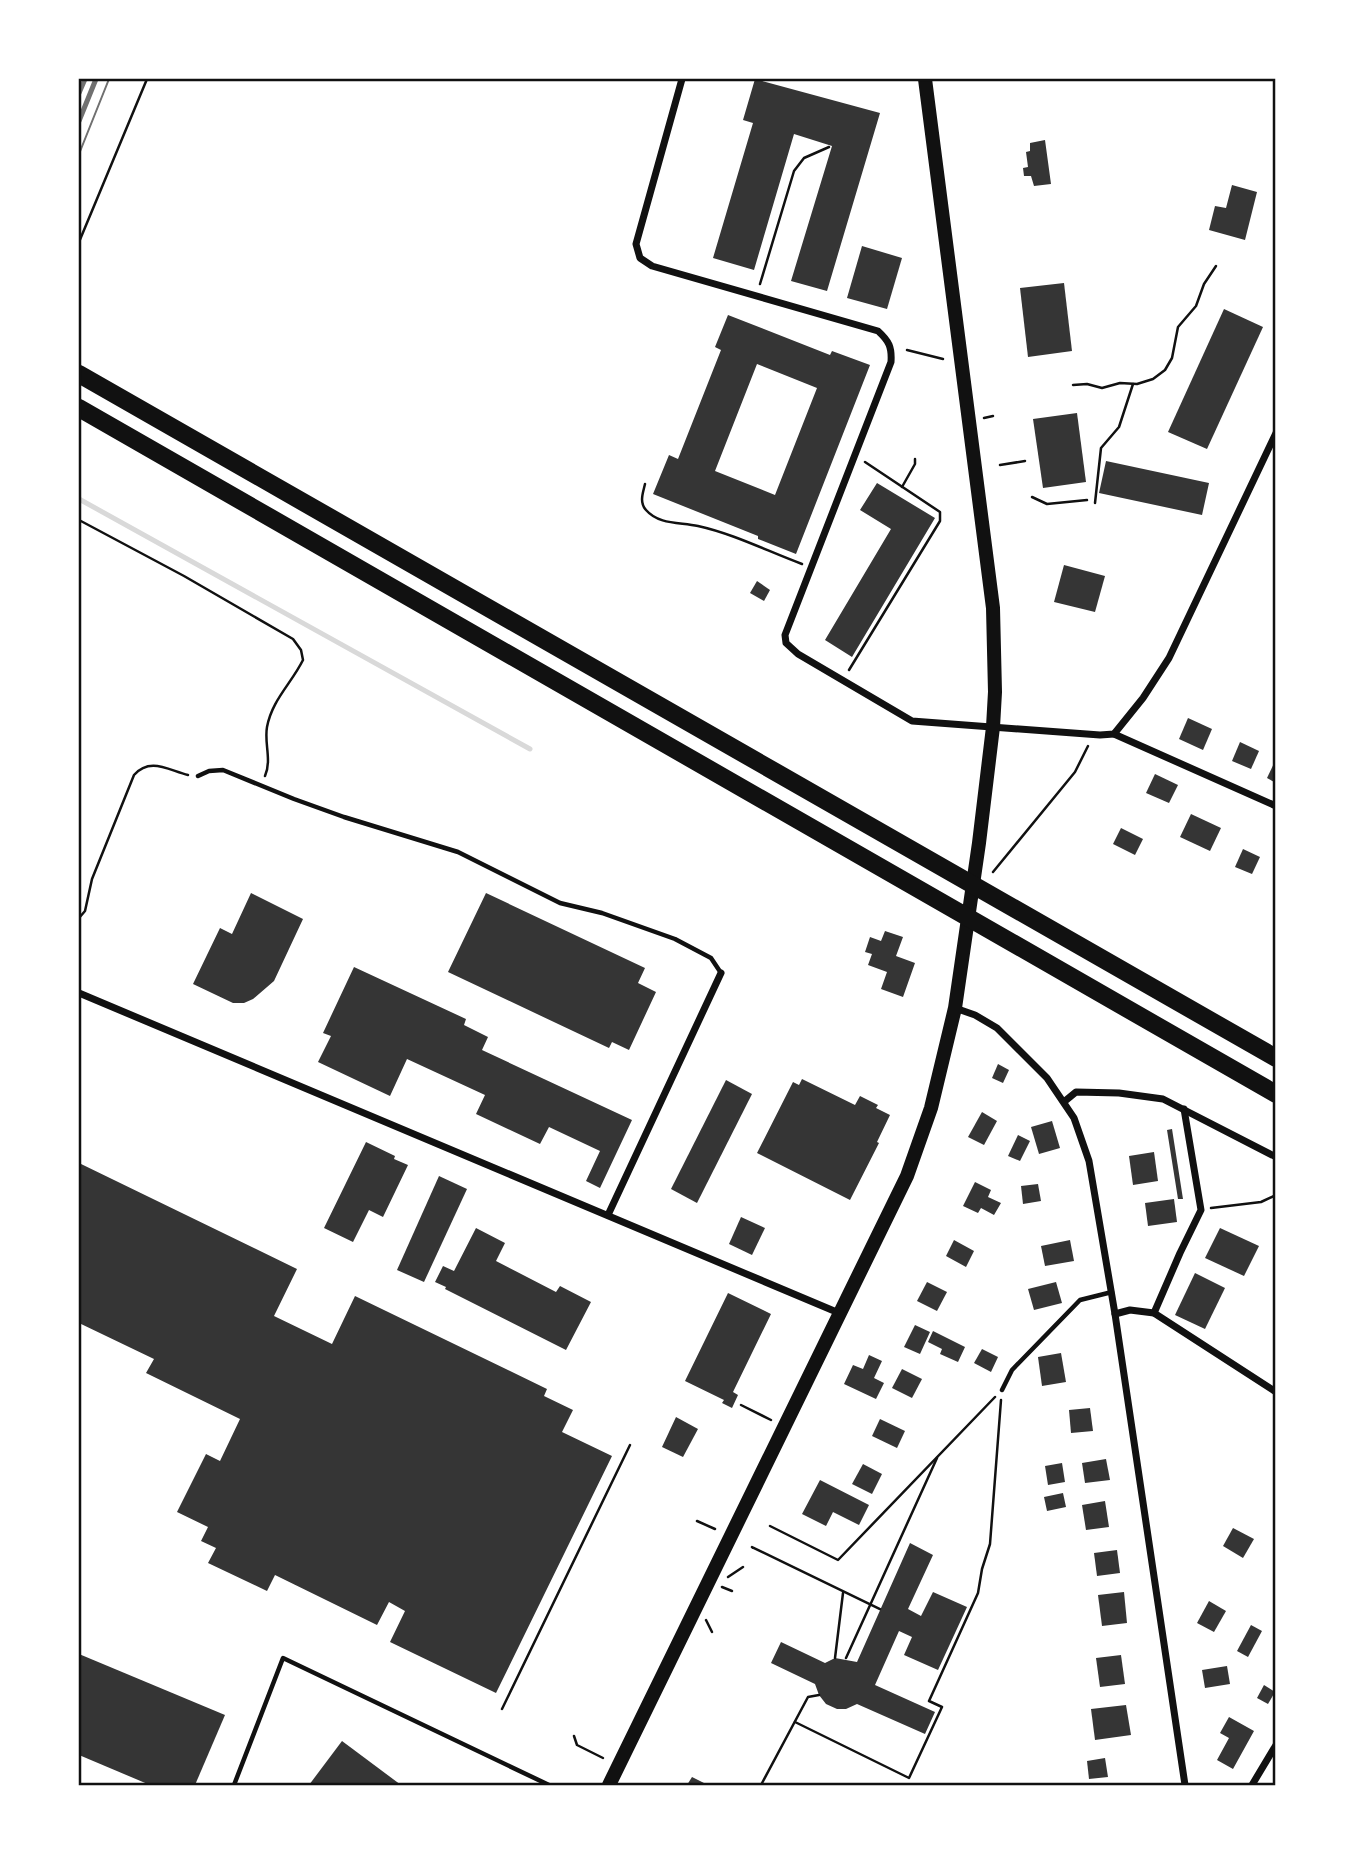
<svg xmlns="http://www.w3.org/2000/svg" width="1355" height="1864" viewBox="0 0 1355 1864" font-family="Roboto,sans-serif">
  <rect width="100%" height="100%" fill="#fff"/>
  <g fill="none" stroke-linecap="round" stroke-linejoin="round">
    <polyline stroke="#d9d9d9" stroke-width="5" points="79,499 530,749"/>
  </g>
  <g fill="#353535" fill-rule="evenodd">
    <polygon points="755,79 880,113 827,291 791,281 832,146 794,134 754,270 713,258 753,123 743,120"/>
    <polygon points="1045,140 1051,184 1034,186 1031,176 1024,176 1023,168 1028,167 1026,152 1030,151 1030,143"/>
    <polygon points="1232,185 1257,192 1245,240 1209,230 1215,206 1226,208"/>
    <polygon points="862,246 902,258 887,309 847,298"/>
    <polygon points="1064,283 1072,351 1028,357 1020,288"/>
    <polygon points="1224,309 1263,327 1207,449 1168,432"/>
    <path d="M728 315 830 355 832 351 870 365 796 554 758 539V536L653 494 669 455 678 459 721 350 715 347ZM757 364 817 388 775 495 715 471Z"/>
    <polygon points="1077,413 1086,482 1043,488 1033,419"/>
    <polygon points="1106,461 1209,483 1202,515 1099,493"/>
    <polygon points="877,483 935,518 852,657 825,640 891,529 860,510"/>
    <polygon points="1064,565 1105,576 1095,612 1054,602"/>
    <polygon points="757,581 770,590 764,601 750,593"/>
    <polygon points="1188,718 1212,729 1203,750 1179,739"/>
    <polygon points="1240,742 1259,751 1251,769 1232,761"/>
    <polygon points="1276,759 1276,783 1267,778"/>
    <polygon points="1155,774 1178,785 1169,803 1146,793"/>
    <polygon points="1191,814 1221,828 1210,851 1180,837"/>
    <polygon points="1121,828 1143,839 1135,855 1113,844"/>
    <polygon points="1243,849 1260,857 1252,874 1235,867"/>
    <polygon points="251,893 303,919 274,981 253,999 244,1003 233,1003 193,984 220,928 232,934"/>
    <polygon points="486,893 645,968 638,983 656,992 629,1050 612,1042 609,1048 448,972"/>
    <polygon points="885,931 903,937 896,956 915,963 903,997 881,989 887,972 868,965 872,954 865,952 870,937 881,941"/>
    <polygon points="354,967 466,1019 464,1025 488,1037 482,1050 632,1120 600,1188 586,1181 600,1151 549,1127 540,1144 476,1114 485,1095 407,1059 390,1096 318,1062 331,1036 323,1033"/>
    <polygon points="998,1064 1009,1070 1003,1083 992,1078"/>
    <polygon points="802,1079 855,1105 860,1096 878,1105 876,1108 890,1115 877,1142 879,1143 850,1200 757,1153 793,1082 799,1085"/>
    <polygon points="726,1080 752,1094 697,1203 671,1189"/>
    <polygon points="982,1112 997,1121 984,1145 968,1137"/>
    <polygon points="1052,1121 1060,1148 1039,1154 1031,1127"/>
    <polygon points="1172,1129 1183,1199 1178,1199 1167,1130"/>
    <polygon points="1018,1135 1030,1141 1020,1161 1008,1156"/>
    <polygon points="366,1142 395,1156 394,1159 408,1165 383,1217 369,1210 353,1242 324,1228"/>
    <polygon points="1154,1152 1158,1181 1133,1185 1129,1156"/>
    <polygon points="79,1163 297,1269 274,1316 332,1344 355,1296 547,1389 544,1396 573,1410 562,1432 612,1456 496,1693 390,1642 405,1611 389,1602 377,1625 275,1575 267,1591 208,1563 216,1548 201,1541 208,1527 177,1512 206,1454 220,1461 240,1419 146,1373 154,1359 79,1323"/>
    <polygon points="439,1176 467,1189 424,1282 397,1270"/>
    <polygon points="975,1182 991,1190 988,1197 1001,1203 994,1215 981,1208 978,1213 963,1206"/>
    <polygon points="1038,1184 1041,1201 1023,1204 1021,1186"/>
    <polygon points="1174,1199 1177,1222 1148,1226 1145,1203"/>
    <polygon points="741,1217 765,1228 752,1255 729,1244"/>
    <polygon points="476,1228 505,1243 496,1261 556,1292 560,1286 591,1302 566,1350 445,1289 446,1287 435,1282 443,1266 454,1271"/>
    <polygon points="1220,1228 1259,1246 1244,1276 1205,1258"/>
    <polygon points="954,1240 974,1251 966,1267 946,1256"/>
    <polygon points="1070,1240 1074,1261 1045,1266 1041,1246"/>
    <polygon points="1195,1273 1225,1288 1205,1329 1175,1315"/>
    <polygon points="927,1282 947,1292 937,1311 917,1301"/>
    <polygon points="1056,1282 1062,1303 1034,1310 1028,1289"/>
    <polygon points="728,1293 771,1314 733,1392 738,1395 732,1408 722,1403 724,1400 685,1381"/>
    <polygon points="915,1325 930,1332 920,1354 904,1347"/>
    <polygon points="933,1331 965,1347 958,1362 940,1354 942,1349 928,1342"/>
    <polygon points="982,1349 998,1357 991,1372 974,1363"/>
    <polygon points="1061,1353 1066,1382 1042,1386 1038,1357"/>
    <polygon points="869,1355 882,1361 874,1378 884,1383 876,1399 844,1384 853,1365 863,1369"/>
    <polygon points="902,1369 922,1379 912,1398 892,1388"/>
    <polygon points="1090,1408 1093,1431 1071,1433 1069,1410"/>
    <polygon points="676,1417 698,1429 683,1457 662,1447"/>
    <polygon points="880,1419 905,1431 897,1448 872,1436"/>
    <polygon points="1106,1459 1110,1480 1085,1483 1082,1463"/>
    <polygon points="1062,1463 1065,1482 1048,1485 1045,1466"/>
    <polygon points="863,1464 882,1474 872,1494 852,1484"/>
    <polygon points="820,1480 869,1505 859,1525 833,1512 826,1526 802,1514"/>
    <polygon points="1063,1493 1066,1507 1047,1511 1044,1497"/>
    <polygon points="1105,1501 1109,1527 1086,1530 1082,1505"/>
    <polygon points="1233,1528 1254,1539 1243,1558 1223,1546"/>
    <polygon points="910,1543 933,1555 908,1609 921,1616 933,1592 967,1607 938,1670 904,1655 912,1637 899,1631 875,1685 935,1712 925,1734 857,1704 846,1709 837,1709 826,1704 819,1695 815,1684 771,1663 781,1642 825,1663 835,1658 857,1662"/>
    <polygon points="1117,1550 1120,1573 1097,1576 1094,1553"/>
    <polygon points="1124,1592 1127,1623 1102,1626 1098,1595"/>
    <polygon points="1209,1601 1226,1611 1214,1632 1197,1623"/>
    <polygon points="1251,1625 1262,1631 1248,1657 1237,1651"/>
    <polygon points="79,1654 225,1715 195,1785 150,1785 79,1755"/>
    <polygon points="1121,1655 1125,1684 1100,1687 1096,1658"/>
    <polygon points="1227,1666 1230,1684 1205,1688 1202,1670"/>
    <polygon points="1264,1685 1275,1692 1268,1704 1257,1698"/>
    <polygon points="1126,1705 1131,1735 1095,1740 1091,1709"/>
    <polygon points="1229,1717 1254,1731 1233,1769 1217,1760 1229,1738 1220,1733"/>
    <polygon points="342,1741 401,1785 309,1785"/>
    <polygon points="1105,1758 1108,1777 1089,1779 1087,1761"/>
    <polygon points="692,1777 708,1785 687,1785"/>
  </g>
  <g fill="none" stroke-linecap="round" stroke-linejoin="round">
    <g stroke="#111" stroke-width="2.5">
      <polyline points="79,242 147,79"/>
      <polyline points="760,284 794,171 804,158 829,147"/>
      <polyline points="907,350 943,359"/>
      <polyline points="1073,385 1087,384 1102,388 1120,383 1137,384 1153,379 1165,370 1172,358 1178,327 1196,306 1204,284 1216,266"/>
      <polyline points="984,418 993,416"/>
      <polyline points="1000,465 1025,461"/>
      <path d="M645 484C643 493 639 502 646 510 659 525 680 522 698 526 734 534 767 551 802 564"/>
      <polyline points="902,487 915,464 915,459"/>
      <polyline points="1032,497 1047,504 1087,500"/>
      <polyline points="1095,503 1101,448 1119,427 1133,384"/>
      <path d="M79 520 184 576 293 639 301 650 303 660C291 684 272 700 267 727 264 743 272 760 265 776"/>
      <polyline points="849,670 940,521 940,512 865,462"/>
      <polyline points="993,872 1075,772 1088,746"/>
      <path d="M79 918 85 911 92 879 134 775C150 757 168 770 188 775"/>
      <polyline points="1211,1208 1261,1202 1276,1195"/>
      <polyline points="741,1405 771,1420"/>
      <polyline points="697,1521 715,1529"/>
      <polyline points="770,1526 838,1560 995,1397"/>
      <polyline points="752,1547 880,1609"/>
      <polyline points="728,1577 743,1567"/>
      <polyline points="722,1587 732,1591"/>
      <polyline points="706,1620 712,1632"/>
      <polyline points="835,1658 843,1593"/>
      <polyline points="846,1658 937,1458"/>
      <polyline points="502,1709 630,1445"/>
      <polyline points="795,1722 909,1778 942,1707 929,1701 978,1593 982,1569 990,1544 1001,1400"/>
      <polyline points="574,1736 577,1745 603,1758"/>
      <polyline points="761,1785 808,1697 819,1695"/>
    </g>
    <g stroke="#111" stroke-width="4.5">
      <polyline points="198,776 209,771 223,770 294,799 344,817 458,852 560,903 602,913 675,939 711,958 721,973"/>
      <polyline points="1002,1390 1012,1370 1080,1300 1112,1292"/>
      <polyline points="234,1785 283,1658 549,1785"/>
    </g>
    <g stroke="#111" stroke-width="7">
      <path d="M682 79 636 244 640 258 652 266 878 331C889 341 892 347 891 362L785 635 786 643 798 654 912 721 1100 735 1114 734 1143 698 1169 658 1276 433"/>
      <polyline points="1114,734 1276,806"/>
      <polyline points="79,993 839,1313"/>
      <polyline points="955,1008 975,1015 997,1028 1047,1078 1074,1118 1089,1161 1115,1314 1185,1785"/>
      <polyline points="1065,1101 1076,1092 1119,1093 1163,1099 1276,1157"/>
      <polyline points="608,1215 721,973"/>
      <polyline points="1154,1313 1180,1253 1201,1210 1184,1109"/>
      <polyline points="1115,1314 1130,1310 1154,1313 1276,1392"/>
      <polyline points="1252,1785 1276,1745"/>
    </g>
    <polyline stroke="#111" stroke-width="14" points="609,1785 907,1176 931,1108 955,1008 979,843 993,727 995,692 993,608 925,79"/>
    <g stroke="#111" stroke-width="18">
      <polyline points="79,374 1276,1058"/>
      <polyline points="79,408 1276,1094"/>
    </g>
    <polyline stroke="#707070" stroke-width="2" points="79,154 109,79"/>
    <g stroke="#707070" stroke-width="5">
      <polyline points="79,93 85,79"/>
      <polyline points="79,121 96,79"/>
    </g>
  </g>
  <rect width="1355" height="1864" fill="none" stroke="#ffffff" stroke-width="161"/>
  <rect x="80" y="80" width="1194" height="1704" fill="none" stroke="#111" stroke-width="2.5"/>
</svg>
